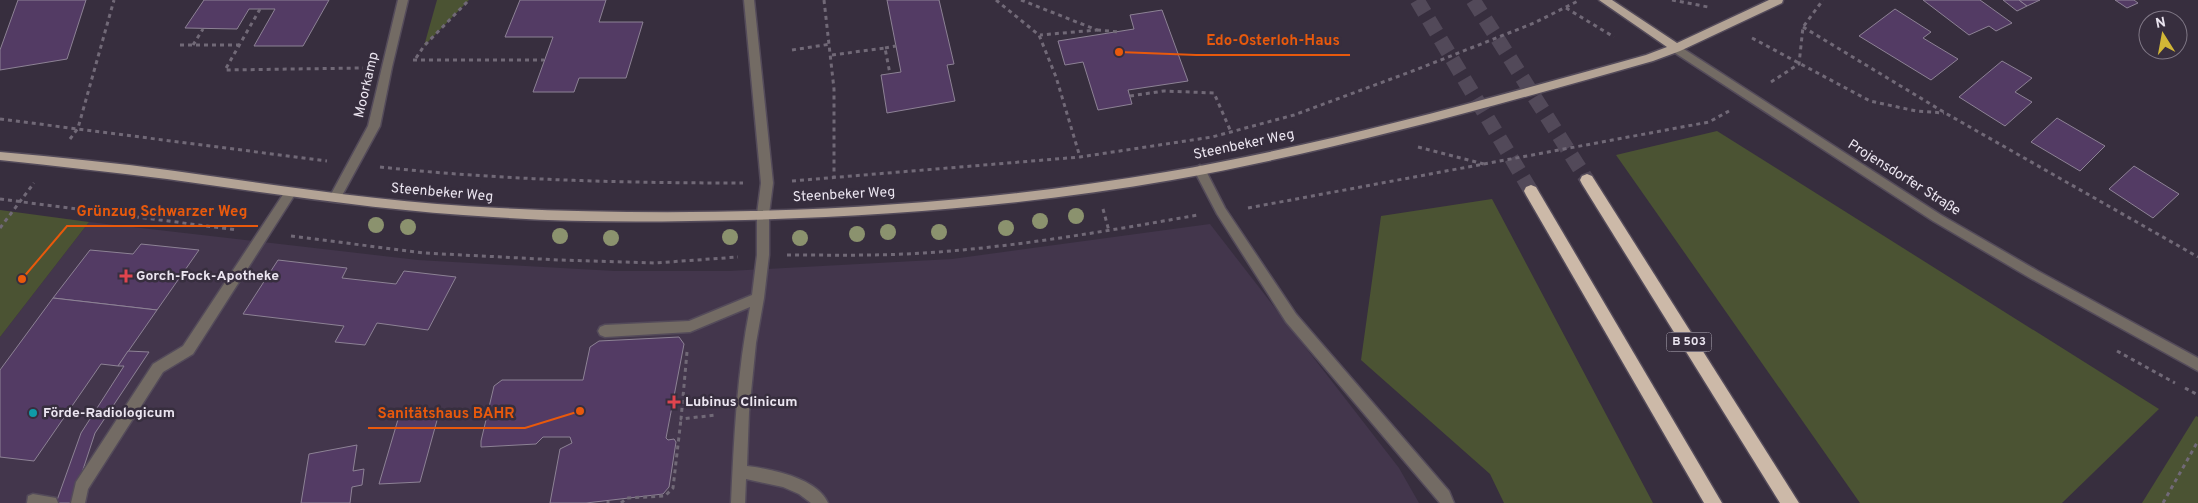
<svg xmlns="http://www.w3.org/2000/svg" width="2198" height="503" viewBox="0 0 2198 503" font-family="Overpass,sans-serif">
  <rect width="100%" height="100%" fill="#372e3e"/>
  <polygon fill="#43364c" points="89,222 418,260 615,271 729,271 952,259 1210,224 1399,468 1419,503 0,503 0,337"/>
  <g fill="#4b5333">
    <polygon points="437,0 469,0 424,46"/>
    <polygon points="1717,131 2159,409 2062,503 1860,503 1616,155"/>
    <polygon points="1492,199 1653,503 1504,503 1490,474 1361,360 1381,216"/>
    <polygon points="0,210 89,222 0,337"/>
    <polygon points="2196,416 2198,417 2198,503 2142,503"/>
  </g>
  <g fill="#533b64" stroke="#8d8295">
    <polygon points="18,0 86,0 67,59 0,70 0,50"/>
    <polygon points="204,0 329,0 303,46 254,46 275,9 249,9 237,29 185,28"/>
    <polygon points="520,0 606,0 599,22 643,22 626,78 579,78 574,92 533,92 553,37 505,37"/>
    <polygon points="887,0 939,0 954,64 947,65 955,101 887,113 881,75 901,72"/>
    <polygon points="1923,0 1980,0 2012,23 1996,31 1989,26 1969,35"/>
    <polygon points="2003,0 2019,0 2027,6 2017,11"/>
    <polygon points="2019,0 2040,0 2027,6"/>
    <polygon points="2115,0 2134,0 2138,3 2127,8"/>
    <polygon points="1895,9 1931,32 1923,38 1958,59 1931,80 1859,36"/>
    <polygon points="1162,10 1188,81 1128,90 1132,104 1098,110 1083,62 1065,65 1058,41 1134,29 1130,15"/>
    <polygon points="2002,61 2032,78 2015,92 2032,102 2005,126 1959,97"/>
    <polygon points="2057,118 2105,146 2080,171 2031,142"/>
    <polygon points="2134,166 2179,194 2153,218 2109,189"/>
    <polygon points="141,244 199,250 157,310 53,298 90,250 133,254"/>
    <polygon points="278,260 347,268 342,278 396,284 404,271 456,277 428,330 377,323 365,345 335,342 344,326 243,314"/>
    <polygon points="53,298 157,310 118,366 101,364 34,461 0,457 0,370"/>
    <polygon points="679,337 684,344 666,438 668,440 674,439 676,442 669,487 663,494 586,503 550,503 560,449 572,443 570,437 543,437 536,444 481,447 481,441 494,386 502,380 583,380 590,347 599,341"/>
    <polygon points="128,351 149,352 95,433 72,503 56,503 81,433 124,366 118,366"/>
    <polygon points="439,413 420,482 379,484 399,416"/>
    <polygon points="357,445 353,471 364,469 362,485 352,487 350,503 301,503 309,454"/>
  </g>
  <g fill="none" stroke-linecap="round" stroke-linejoin="round">
    <g stroke="#524959" stroke-width="15" stroke-dasharray="15 8" stroke-linecap="butt">
      <polyline points="1417,0 1531,191"/>
      <polyline points="1473,0 1587,180"/>
    </g>
    <defs>
      <g id="minor">
        <polygon points="398,0 408,0 392,67 380,126 339,201 331,201 329,198 368,126"/>
        <path d="M744 0H754L773 183 769 214V255L764 298 756 343 749 412 747 466C771 469 817 478 828 503H811L799 494 783 487 746 479 745 503H731C734 437 737 372 750 307L690 332 605 337 600 335 598 331 600 327 605 325 689 321 752 295 757 255V214L761 183Z"/>
        <polygon points="1676,44 1941,215 2038,271 2198,358 2198,371 2030,278 1933,221 1672,51 1671,48 1672,45"/>
        <polygon points="1200,165 1204,167 1225,208 1296,314 1449,491 1454,503 1440,503 1286,322 1217,214 1194,170"/>
        <polygon points="290,188 296,193 294,196 193,354 163,372 88,489 85,503 71,503 76,482 153,364 183,346 286,190"/>
        <polygon points="33,494 56,498 58,503 27,503 28,496"/>
      </g>
      <path id="major" d="M1599 0H1612L1677 43 1769 0H1783L1782 3 1680 51 1653 61C1494 106 1334 151 1172 180 1031 205 887 216 745 220 661 222 577 223 493 217 384 211 275 194 167 179 112 172 56 166 0 160V152C58 157 117 163 175 171 282 186 390 203 499 208 718 219 950 209 1166 172 1328 144 1488 99 1646 55L1667 47Z"/>
      <g id="highway">
        <polygon points="1587,174 1592,176 1799,503 1780,503 1582,184 1580,180 1582,176"/>
        <polygon points="1531,185 1536,187 1722,503 1704,503 1526,195 1524,191 1526,187"/>
      </g>
    </defs>
    <use href="#minor" stroke="#544b5a" stroke-width="3"/>
    <use href="#major" stroke="#544b5a" stroke-width="3"/>
    <use href="#highway" stroke="#544b5a" stroke-width="3"/>
    <g stroke="#716977" stroke-width="3" stroke-dasharray="4 4" stroke-linecap="butt">
      <polyline points="824,0 834,89 834,178"/>
      <polyline points="996,0 1039,35 1056,77 1080,157"/>
      <polyline points="1021,0 1097,30 1040,35"/>
      <polyline points="1672,0 1708,7"/>
      <polyline points="1566,8 1614,37"/>
      <polyline points="260,9 225,70 363,68"/>
      <polyline points="1803,27 1947,114 2198,257"/>
      <polyline points="1097,30 1120,32"/>
      <polyline points="1752,38 1870,101 1916,111 1944,113"/>
      <polyline points="180,45 239,45"/>
      <polyline points="193,45 203,29"/>
      <polyline points="885,48 896,46"/>
      <polyline points="792,50 831,44"/>
      <polyline points="832,55 885,48 890,74"/>
      <polyline points="416,58 424,46 469,0"/>
      <polyline points="413,60 544,60"/>
      <polyline points="1771,82 1799,64 1803,27 1823,0"/>
      <polyline points="1130,96 1164,91 1214,93 1231,132"/>
      <polyline points="0,119 327,161"/>
      <polyline points="70,139 78,128 114,0"/>
      <polyline points="1418,147 1484,164"/>
      <path d="M380 167C501 180 622 183 743 183"/>
      <polyline points="792,181 1080,157 1212,137 1294,115 1418,69 1534,23 1580,0"/>
      <polyline points="0,199 237,230"/>
      <polyline points="1248,208 1709,122 1729,111"/>
      <polyline points="1103,209 1109,231"/>
      <polyline points="0,228 34,183"/>
      <polyline points="291,236 424,253 559,260 655,263 738,257"/>
      <path d="M787 255C833 255 878 256 924 253 1016 247 1107 231 1198 215"/>
      <polyline points="2117,351 2175,383"/>
      <polyline points="687,352 681,419 716,415"/>
      <polyline points="2185,388 2198,395"/>
      <polyline points="608,501 608,503"/>
      <polyline points="621,503 627,498 665,496 673,488 681,419"/>
      <polyline points="2163,503 2198,441"/>
    </g>
    <use href="#minor" fill="#736b64" fill-rule="evenodd"/>
    <use href="#major" fill="#b3a395" fill-rule="evenodd"/>
    <use href="#highway" fill="#ccb9a8" fill-rule="evenodd"/>
  </g>
  <g fill="#8b926e">
    <circle cx="1076" cy="216" r="8"/>
    <circle cx="1040" cy="221" r="8"/>
    <circle cx="376" cy="225" r="8"/>
    <circle cx="408" cy="227" r="8"/>
    <circle cx="1006" cy="228" r="8"/>
    <circle cx="888" cy="232" r="8"/>
    <circle cx="939" cy="232" r="8"/>
    <circle cx="857" cy="234" r="8"/>
    <circle cx="560" cy="236" r="8"/>
    <circle cx="730" cy="237" r="8"/>
    <circle cx="611" cy="238" r="8"/>
    <circle cx="800" cy="238" r="8"/>
  </g>
  <g fill="#e0444e" stroke="#372e3e" stroke-width="2">
    <path d="M123.5 268.5h5v5h5v5h-5v5h-5v-5h-5v-5h5z"/>
    <path d="M671.5 394.5h5v5h5v5h-5v5h-5v-5h-5v-5h5z"/>
  </g>
  <circle fill="#0f9aa8" stroke="#372e3e" stroke-width="2" cx="33" cy="413" r="5"/>
  <g text-anchor="middle" dominant-baseline="central" stroke-width="5" stroke-linejoin="round" paint-order="stroke">
    <rect fill="#372e3e" stroke="#b5aebb" stroke-width="1" x="1666.5" y="332.5" width="45" height="19" rx="4"/>
    <g font-size="12" font-weight="bold" fill="#ebe5f0">
      <text x="1689" y="342">B 503</text>
    </g>
    <g font-size="14" fill="#ebe5f0" stroke="#372e3e">
      <text transform="translate(367 85) rotate(-77)">Moorkamp</text>
      <text transform="translate(1244 145) rotate(-12)">Steenbeker Weg</text>
      <text transform="translate(1904 178) rotate(32)">Projensdorfer Straße</text>
      <text transform="translate(442 193) rotate(5)">Steenbeker Weg</text>
      <text transform="translate(844 195) rotate(-3)">Steenbeker Weg</text>
    </g>
    <g font-size="14" font-weight="bold" fill="#ebe5f0" stroke="#372e3e" text-anchor="start">
      <text x="136" y="276">Gorch-Fock-Apotheke</text>
      <text x="685" y="402">Lubinus Clinicum</text>
      <text x="43" y="413">Förde-Radiologicum</text>
    </g>
  </g>
  <path fill="none" stroke="#e8590c" stroke-width="2" d="M1119 52L1196 55H1350M22 279L67 226H258M580 411L525 428H368"/>
  <g fill="#e8590c" stroke="#372e3e" stroke-width="2">
    <circle cx="1119" cy="52" r="5"/>
    <circle cx="22" cy="279" r="5"/>
    <circle cx="580" cy="411" r="5"/>
  </g>
  <g font-size="15" text-anchor="middle" font-weight="bold" fill="#e8590c" stroke="#372e3e" stroke-width="5" stroke-linejoin="round" paint-order="stroke">
    <text x="1273" y="45">Edo-Osterloh-Haus</text>
    <text x="162" y="216">Grünzug Schwarzer Weg</text>
    <text x="446" y="418">Sanitätshaus BAHR</text>
  </g>
  <g transform="translate(2163 35) rotate(349)"><circle r="24" fill="#372e3e" stroke="#7f7785"/>
  <path d="M0-4L9 19L0 12L-9 19Z" fill="#d2b736"/>
  <text y="-8" font-size="14" font-weight="bold" text-anchor="middle" fill="#ebe5f0">N</text>
  </g>
</svg>
